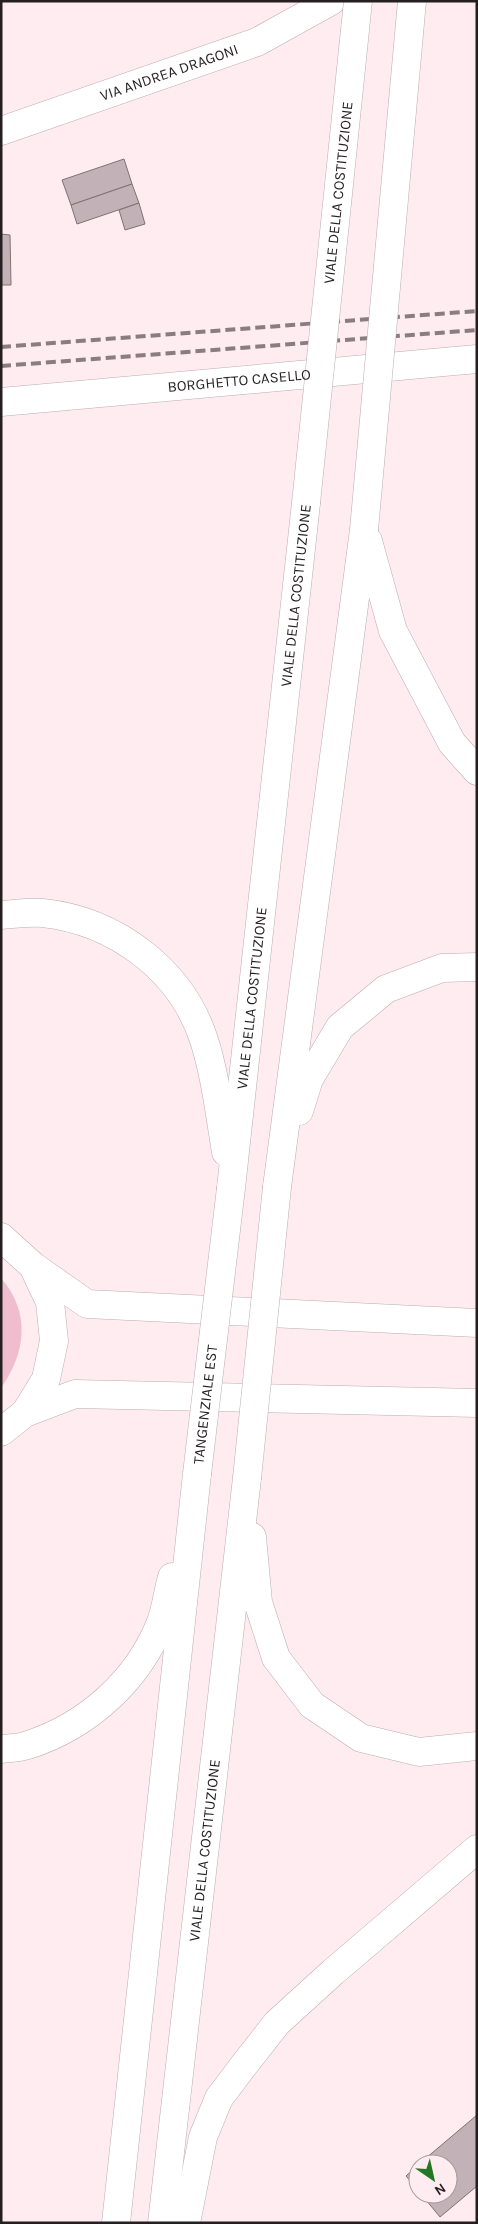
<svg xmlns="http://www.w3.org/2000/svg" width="478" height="2224" viewBox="0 0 478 2224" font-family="Karla,sans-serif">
  <rect width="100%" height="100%" fill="#feecf1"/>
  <path fill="#efbdcd" d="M1 1278C31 1313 26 1352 1 1388Z"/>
  <g fill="#c2b1b6" stroke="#807175">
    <polygon points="124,159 132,184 71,205 62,180"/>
    <polygon points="132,184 139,203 77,224 71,205"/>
    <polygon points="139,203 145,224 125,230 119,210"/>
    <polygon points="1,234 10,235 11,285 1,285"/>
    <polygon points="477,2115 477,2186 440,2217 421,2194 448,2194 448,2164 419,2164"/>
    <polygon points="418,2165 418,2190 406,2176"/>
  </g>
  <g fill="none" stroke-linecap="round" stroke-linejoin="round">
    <defs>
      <g id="minor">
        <path id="s1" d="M1 131 257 42 331 1"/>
        <path id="s2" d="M1 402 477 359"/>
      </g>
      <polyline id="major" points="1,1237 33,1266 50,1302 54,1341 46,1379 25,1413 1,1432"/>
      <g id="highway">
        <polyline points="368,541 393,631 452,743 477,771"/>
        <path d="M1 915C15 914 30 912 43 913 115 921 181 969 204 1040 215 1074 220 1116 226 1152"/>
        <polyline points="299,1111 309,1079 340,1027 386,989 442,968 477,967"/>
        <polyline points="277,1187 364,530"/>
        <path id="s3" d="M231 1188 306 503"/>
        <polyline points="33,1266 87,1304 477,1323"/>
        <polyline points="25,1413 75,1394 477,1403"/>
        <polyline points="252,1537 258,1602 276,1658 312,1705 361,1738 419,1752 477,1746"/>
        <path d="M1 1749C10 1748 20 1748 28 1745 87 1726 138 1681 161 1622 166 1608 168 1592 172 1577"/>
        <polyline points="116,2223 197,1474"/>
        <path id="s4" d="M162 2223 247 1478"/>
        <polyline points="186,2223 203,2137 219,2098 244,2065 277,2023 333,1972 477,1849"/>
      </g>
    </defs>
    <use href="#minor" stroke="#bcacb1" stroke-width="29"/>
    <use href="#major" stroke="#bcacb1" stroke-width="29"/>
    <use href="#highway" stroke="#bcacb1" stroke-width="29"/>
    <use href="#minor" stroke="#fff" stroke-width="28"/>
    <use href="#major" stroke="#fff" stroke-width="28"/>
    <use href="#highway" stroke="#fff" stroke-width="28"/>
    <g stroke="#897d80" stroke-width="4" stroke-dasharray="10 5" stroke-linecap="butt">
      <polyline points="1,347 477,311"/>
      <polyline points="1,366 477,330"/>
    </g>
    <defs>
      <g id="highway-bridge">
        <path id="s5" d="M306 503 358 1"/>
        <polyline points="364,530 412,1"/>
        <path id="s6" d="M197 1474 231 1188"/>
        <polyline points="247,1478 277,1187"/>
      </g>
    </defs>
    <use href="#highway-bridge" stroke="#bcacb1" stroke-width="29" stroke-linecap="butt"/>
    <use href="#highway-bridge" stroke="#fff" stroke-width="28"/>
  </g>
  <g text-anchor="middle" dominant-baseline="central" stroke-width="4" stroke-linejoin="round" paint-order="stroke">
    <g font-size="15" fill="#251f21" stroke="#feecf1">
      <text stroke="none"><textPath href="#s1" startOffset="178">VIA ANDREA DRAGONI</textPath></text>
      <text stroke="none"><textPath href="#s5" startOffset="312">VIALE DELLA COSTITUZIONE</textPath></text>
      <text stroke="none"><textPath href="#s2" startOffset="239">BORGHETTO CASELLO</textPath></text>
      <text stroke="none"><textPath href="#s3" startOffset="596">VIALE DELLA COSTITUZIONE</textPath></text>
      <text stroke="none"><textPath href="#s3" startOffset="191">VIALE DELLA COSTITUZIONE</textPath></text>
      <text stroke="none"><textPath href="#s6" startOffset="70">TANGENZIALE EST</textPath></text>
      <text stroke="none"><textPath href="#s4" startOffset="375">VIALE DELLA COSTITUZIONE</textPath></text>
    </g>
  </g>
  <rect width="478" height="2224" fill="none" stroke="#251f21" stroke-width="5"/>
  <g transform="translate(433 2179) rotate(146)"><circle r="24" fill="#feecf1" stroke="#a79a9e"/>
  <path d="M0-4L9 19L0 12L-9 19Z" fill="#257823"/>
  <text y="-8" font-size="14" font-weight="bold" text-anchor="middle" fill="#251f21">N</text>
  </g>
</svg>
